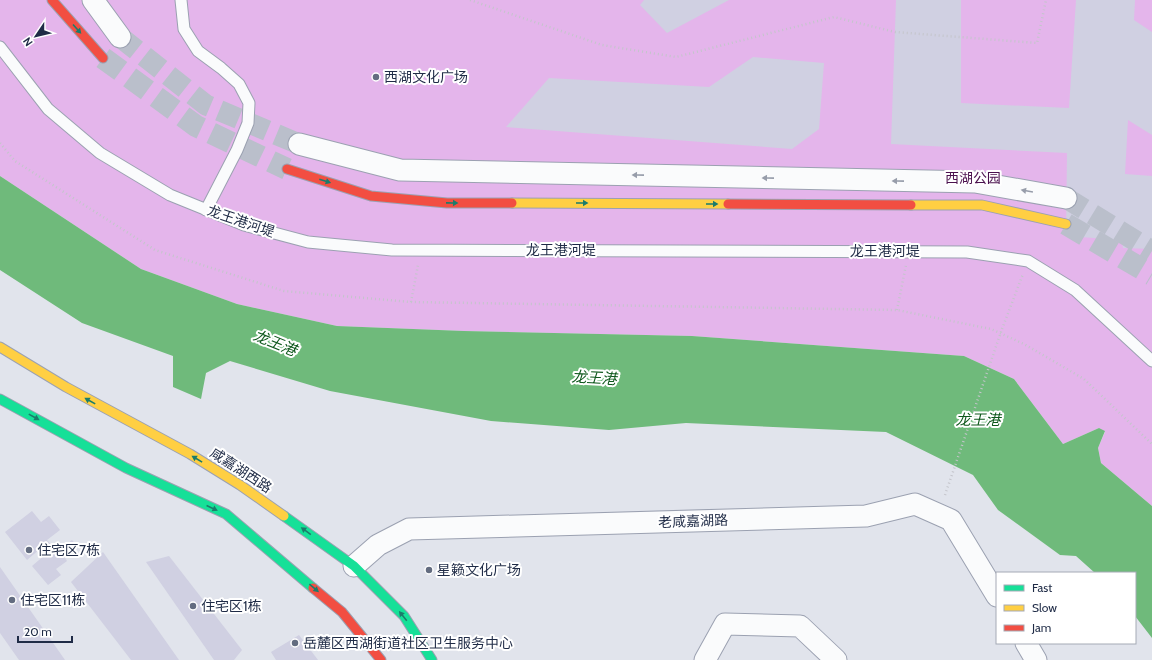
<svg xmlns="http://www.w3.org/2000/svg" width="1152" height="660" viewBox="0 0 1152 660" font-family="Cabin,'Noto Sans SC',sans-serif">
  <rect width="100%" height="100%" fill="#e1e4ec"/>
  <polygon fill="#e4b5eb" points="0,0 1152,0 1152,506 1101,463 1098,448 1105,432 1099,428 1063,444 1014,379 964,356 692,336 464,331 337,326 237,304 141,269 0,176"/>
  <polygon fill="#6fba7b" points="0,176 141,269 237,304 337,326 464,331 692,336 964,356 1014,379 1063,444 1099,428 1105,431 1098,448 1101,463 1152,506 1152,638 1135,616 1135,573 1095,573 1076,556 1060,555 998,510 973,475 886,432 686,423 609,430 491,421 330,391 230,361 206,373 201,399 173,387 173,356 82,323 0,270"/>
  <g fill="#d0d0e2">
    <polygon points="644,0 729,0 667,33 640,5"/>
    <polygon points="896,0 961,0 961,103 1069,108 1076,0 1135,0 1134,20 1152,32 1152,135 1128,120 1125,174 1152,176 1152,249 1123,248 1122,240 1066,236 1067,153 891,144"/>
    <polygon points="753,57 824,63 819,129 792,149 506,127 549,78 709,87"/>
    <polygon points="32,511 41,522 49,516 60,530 47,540 57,552 72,540 77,546 64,556 67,561 56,569 61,575 48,585 32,566 46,554 41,548 27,560 5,532"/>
    <polygon points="103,552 179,660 131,660 71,582"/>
    <polygon points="169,556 242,650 234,660 214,660 146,562"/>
    <polygon points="0,567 65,660 19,660 0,633"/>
    <polygon points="299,635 318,660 276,660 271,652"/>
  </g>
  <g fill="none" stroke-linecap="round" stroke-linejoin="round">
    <g stroke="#babfcb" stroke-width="21" stroke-dasharray="21 10" stroke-linecap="butt">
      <polyline points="120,37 206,105 299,144"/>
      <polyline points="1066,198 1152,251"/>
    </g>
    <g stroke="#babfcb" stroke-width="22" stroke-dasharray="22 11" stroke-linecap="butt">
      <polyline points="103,58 196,126 287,169"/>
      <polyline points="1066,224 1152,275"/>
    </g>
    <defs>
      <g id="lane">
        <polyline points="181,0 184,29 198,51 221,68 239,84 249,103 248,123 237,150 206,210"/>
        <polyline points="0,47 48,109 100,153 170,195 244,225 308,242 392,250 967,252 1028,261 1075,290 1152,361"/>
      </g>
      <g id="street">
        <polyline points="93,0 120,37"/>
        <polyline points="299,144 400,170 975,182 1066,198"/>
        <polyline points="354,566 378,545 409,529 866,516 915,504 951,520 997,596"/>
        <polyline points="1026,643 1036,660"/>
        <polyline points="705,660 725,624 800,626 836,660"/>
      </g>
      <g id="fast">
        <polyline points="0,399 126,468 226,514 313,588"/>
        <polyline points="284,516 354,566 404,616 432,660"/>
      </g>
      <g id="slow">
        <polyline points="512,203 728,204"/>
        <polyline points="911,205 982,205 1066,224"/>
        <polyline points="0,347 66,387 190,454 240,485 284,516"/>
      </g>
      <g id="jam">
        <polyline points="52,0 103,58"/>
        <polyline points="287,169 371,196 447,203 512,203"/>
        <polyline points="728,204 911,205"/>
        <polyline points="313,588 342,612 381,660"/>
      </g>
    </defs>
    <use href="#lane" stroke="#9ba1b1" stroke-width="13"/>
    <use href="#street" stroke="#9ba1b1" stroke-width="23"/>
    <use href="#fast" stroke="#9ba1b1" stroke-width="11"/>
    <use href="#slow" stroke="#9ba1b1" stroke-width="11"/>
    <use href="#jam" stroke="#9ba1b1" stroke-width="11"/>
    <g stroke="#c4c5cb" stroke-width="2.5" stroke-dasharray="1 3" stroke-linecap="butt">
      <polyline points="470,0 602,45 676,57 834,17 895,32 1037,43 1046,0"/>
      <polyline points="0,143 15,161 155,250 284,291 411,302 897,310 991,329 1024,344 1084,379 1152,444"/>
      <polyline points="411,302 418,265"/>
      <polyline points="897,310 906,265"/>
      <polyline points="1002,329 1023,274"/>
    </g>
    <use href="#lane" stroke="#fafbfc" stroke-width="11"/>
    <use href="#street" stroke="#fafbfc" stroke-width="21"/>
    <use href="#fast" stroke="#16e098" stroke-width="9"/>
    <use href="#slow" stroke="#ffcf43" stroke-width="9"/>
    <use href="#jam" stroke="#f24e42" stroke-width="9"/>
    <polyline stroke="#c4c5cb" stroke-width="2.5" stroke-dasharray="1 3" stroke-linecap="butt" points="945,495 1002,329"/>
  </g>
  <defs><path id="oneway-solid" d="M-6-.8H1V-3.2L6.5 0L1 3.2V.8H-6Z"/></defs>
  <g fill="#1b7c6b">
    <use href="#oneway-solid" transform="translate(77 29) rotate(48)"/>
    <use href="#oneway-solid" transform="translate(325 181) rotate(18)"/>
    <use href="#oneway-solid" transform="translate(452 203) rotate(1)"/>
    <use href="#oneway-solid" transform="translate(582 203)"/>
    <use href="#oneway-solid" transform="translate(712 204)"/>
    <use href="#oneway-solid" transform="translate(90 401) rotate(-151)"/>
    <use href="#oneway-solid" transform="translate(34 417) rotate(29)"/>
    <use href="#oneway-solid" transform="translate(197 459) rotate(-149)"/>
    <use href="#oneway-solid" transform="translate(212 508) rotate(25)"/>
    <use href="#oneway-solid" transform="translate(306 531) rotate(-144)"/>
    <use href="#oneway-solid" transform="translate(314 588) rotate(40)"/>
    <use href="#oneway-solid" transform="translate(403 616) rotate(-129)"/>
  </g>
  <g fill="#979daa">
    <use href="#oneway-solid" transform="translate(638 175) rotate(-179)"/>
    <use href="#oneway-solid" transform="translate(768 178) rotate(-179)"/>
    <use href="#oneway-solid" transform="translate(898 181) rotate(-179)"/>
    <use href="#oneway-solid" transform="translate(1027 191) rotate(-170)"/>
  </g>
  <g fill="#636c80" stroke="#fff" stroke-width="1.5">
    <circle cx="376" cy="77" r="4"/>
    <circle cx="29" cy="550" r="4"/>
    <circle cx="429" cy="570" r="4"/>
    <circle cx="12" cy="600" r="4"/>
    <circle cx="193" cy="606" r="4"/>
    <circle cx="295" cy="643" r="4"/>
  </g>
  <g text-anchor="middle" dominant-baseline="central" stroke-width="4" stroke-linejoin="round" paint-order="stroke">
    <g font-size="14" fill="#1f2b46" stroke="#fff" text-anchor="start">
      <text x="384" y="77">西湖文化广场</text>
      <text x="37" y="550">住宅区7栋</text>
      <text x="437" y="570">星籁文化广场</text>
      <text x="20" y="600">住宅区11栋</text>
      <text x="201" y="606">住宅区1栋</text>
      <text x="303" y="643">岳麓区西湖街道社区卫生服务中心</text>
    </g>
    <g font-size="14" fill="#4a114e" stroke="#fff">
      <text x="973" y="178">西湖公园</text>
    </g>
    <g font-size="14" fill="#1f2b46" stroke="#fff">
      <text transform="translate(241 221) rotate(19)">龙王港河堤</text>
      <text x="561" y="250">龙王港河堤</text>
      <text x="885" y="251">龙王港河堤</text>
      <text transform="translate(241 470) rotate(33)">咸嘉湖西路</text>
      <text transform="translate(693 521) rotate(-2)">老咸嘉湖路</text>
    </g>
    <g font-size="15" font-style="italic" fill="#0e581c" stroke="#fff">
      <text transform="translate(275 343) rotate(22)">龙王港</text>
      <text transform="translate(594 378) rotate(3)">龙王港</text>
      <text x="978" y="420">龙王港</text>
    </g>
  </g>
  <rect x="996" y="572" width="140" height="72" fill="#ffffff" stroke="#a5aab5"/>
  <rect x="1004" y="585" width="20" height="6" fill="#16e098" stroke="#a5aab5"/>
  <text x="1032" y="592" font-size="12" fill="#1f2b46">Fast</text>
  <rect x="1004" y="605" width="20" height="6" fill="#ffcf43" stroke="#a5aab5"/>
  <text x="1032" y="612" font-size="12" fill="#1f2b46">Slow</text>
  <rect x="1004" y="625" width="20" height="6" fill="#f24e42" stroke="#a5aab5"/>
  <text x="1032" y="632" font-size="12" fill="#1f2b46">Jam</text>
  <g transform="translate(36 36) rotate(235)" stroke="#ffffff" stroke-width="3" paint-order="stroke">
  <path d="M0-3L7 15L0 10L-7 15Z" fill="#1f2b46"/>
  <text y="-6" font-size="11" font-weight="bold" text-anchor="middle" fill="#1f2b46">N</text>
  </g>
  <path d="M18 636v6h54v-6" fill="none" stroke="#1f2b46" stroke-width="2"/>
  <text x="24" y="636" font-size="12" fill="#1f2b46" stroke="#ffffff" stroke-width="3" paint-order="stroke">20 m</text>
</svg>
